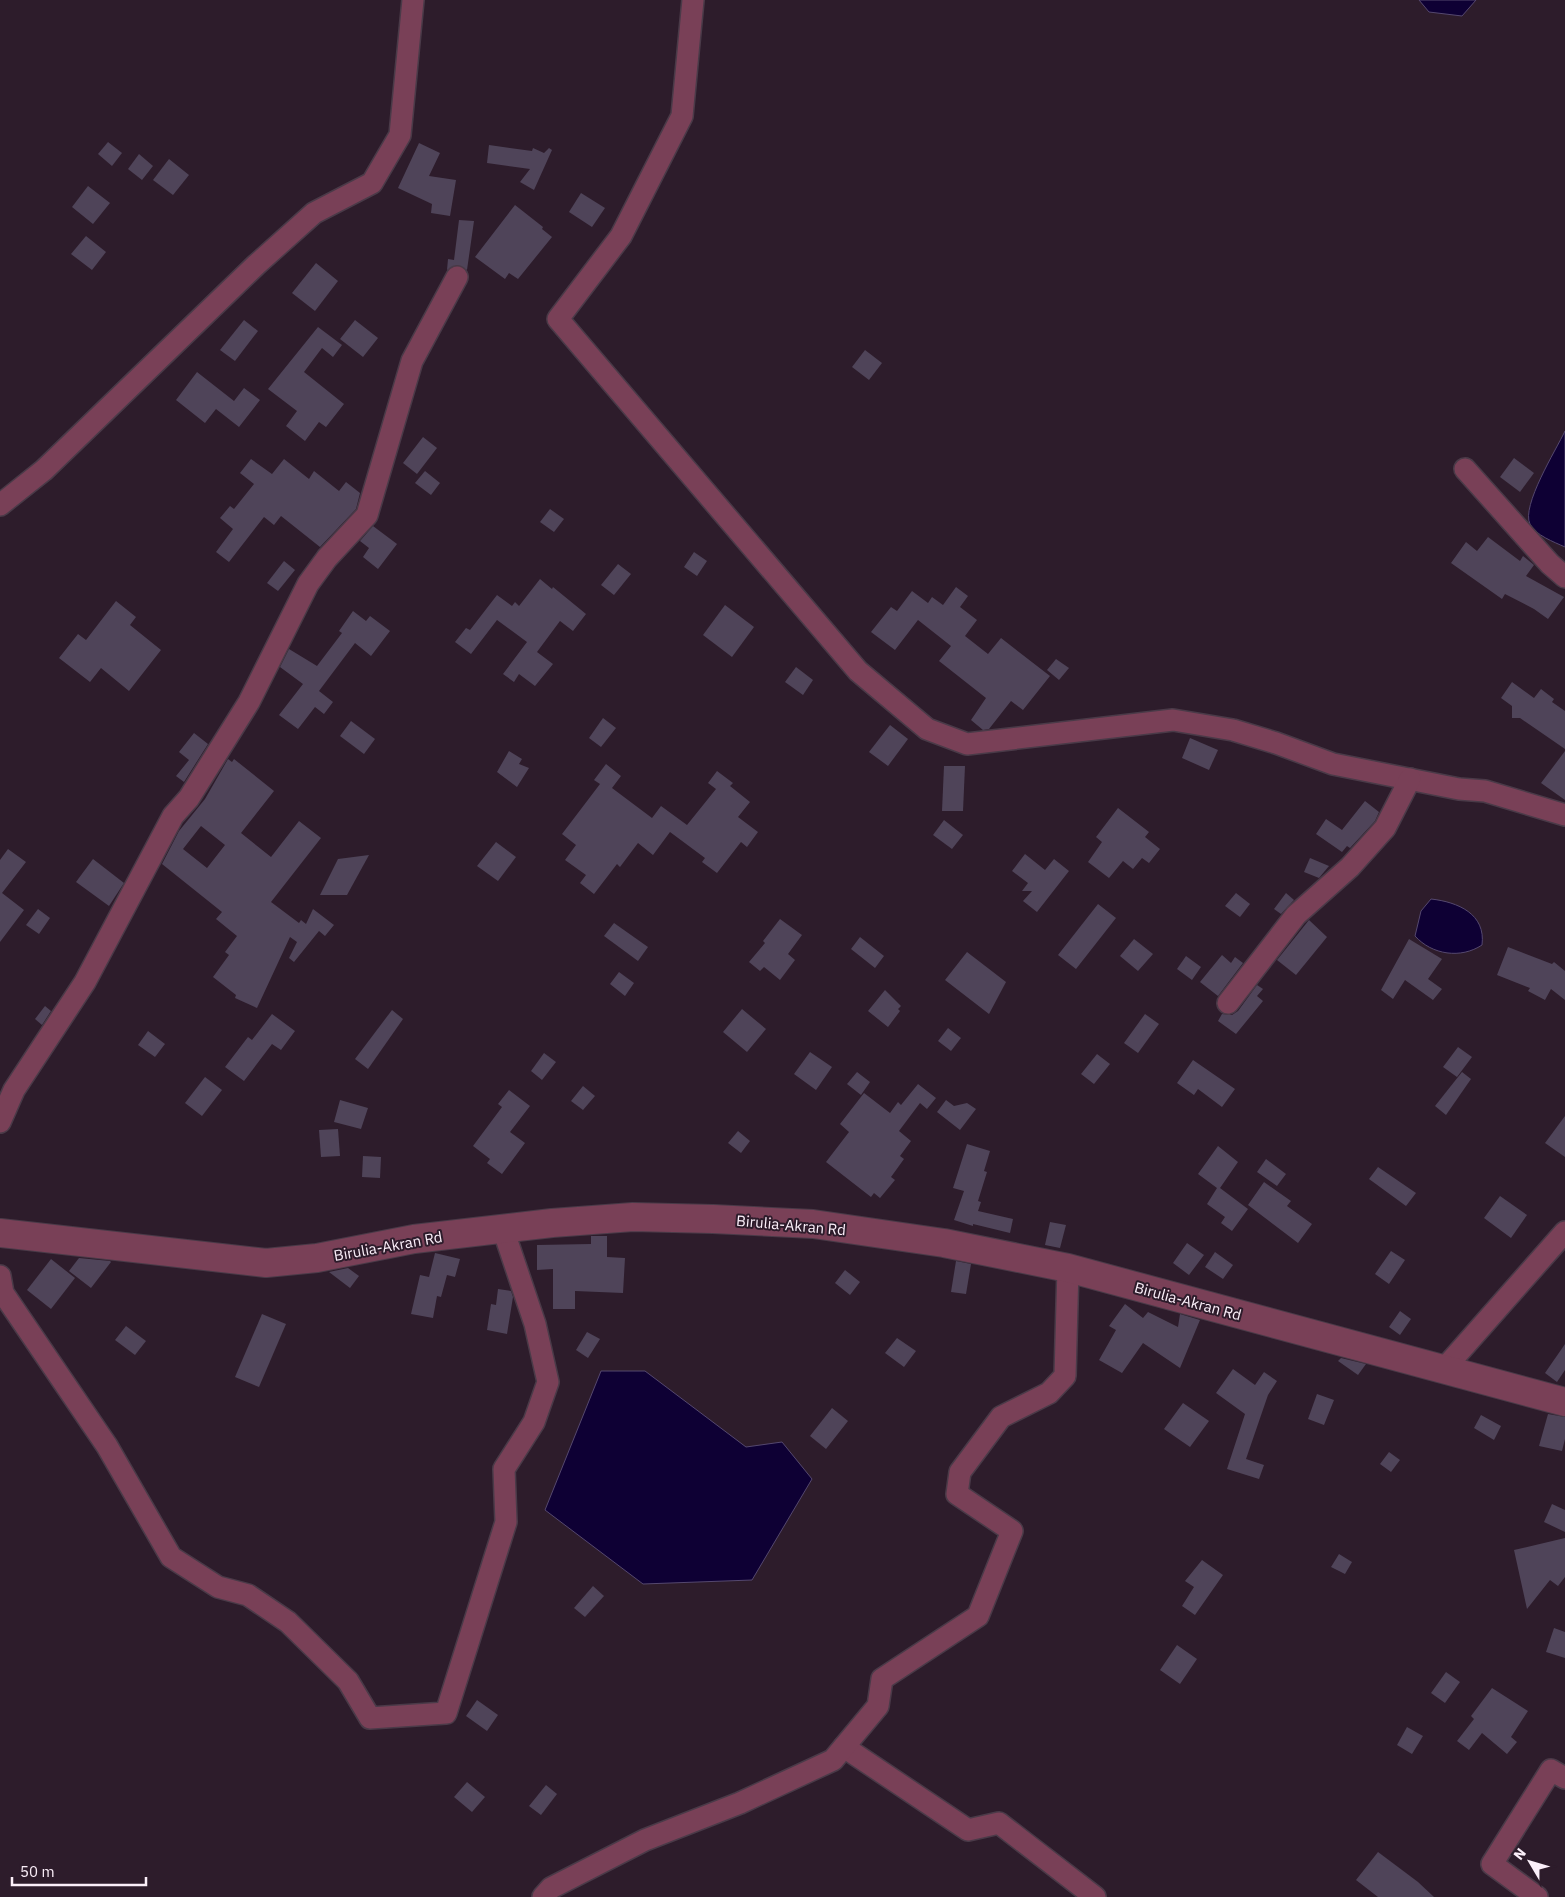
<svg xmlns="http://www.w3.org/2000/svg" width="1565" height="1897" viewBox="0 0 1565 1897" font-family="'IBM Plex Sans',sans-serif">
  <rect width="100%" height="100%" fill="#2d1c2b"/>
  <g fill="#0e0034" stroke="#55486f">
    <polygon points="1419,0 1476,0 1462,16 1429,12"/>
    <path d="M1565 431V547C1554 542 1535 535 1530 524 1521 506 1556 450 1565 431Z"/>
    <path d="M1431 899C1458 902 1486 914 1482 945 1461 959 1432 955 1415 936L1421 911Z"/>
    <polygon points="601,1371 645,1371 746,1447 782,1442 812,1479 752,1580 643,1584 545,1510"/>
  </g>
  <g fill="#4f4459" fill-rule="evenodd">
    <polygon points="108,142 122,153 112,166 98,154"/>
    <polygon points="419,143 440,153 429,176 456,180 450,216 431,213 432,204 398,188"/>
    <polygon points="489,145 532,151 533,148 544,153 549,148 552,150 534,190 520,182 530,169 487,163"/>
    <polygon points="139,154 153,166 142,180 128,169"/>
    <polygon points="169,159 189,175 173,195 153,180"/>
    <polygon points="88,186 110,203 93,224 72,207"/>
    <polygon points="581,193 605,208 592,227 569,212"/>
    <polygon points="515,205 543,227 542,229 552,237 518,279 509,273 505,279 475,257"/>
    <polygon points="459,220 474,221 467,270 457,265 447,270 448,259 454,260"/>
    <polygon points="86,236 106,252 92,270 71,254"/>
    <polygon points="316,263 338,281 315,311 292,293"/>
    <polygon points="244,320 258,331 235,361 220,350"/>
    <polygon points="355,320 378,338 363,357 340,339"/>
    <polygon points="318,327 342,345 333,357 322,348 304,372 344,404 326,427 319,422 305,441 286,426 297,411 268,389"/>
    <polygon points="865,350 882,363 869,380 852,367"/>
    <polygon points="197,372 234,401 244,388 260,400 239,427 216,409 205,423 176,400"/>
    <polygon points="423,437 437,448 417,474 403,463"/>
    <polygon points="1514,458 1534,473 1520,492 1500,477"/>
    <polygon points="251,459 272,474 284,459 309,479 314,471 339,491 346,482 360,493 356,509 320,547 281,516 274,525 264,517 229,562 216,552 233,529 220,518 230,506 234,509 254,484 240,473"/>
    <polygon points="425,471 440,483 431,495 415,483"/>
    <polygon points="550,509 564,519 554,532 540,522"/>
    <polygon points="373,526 397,544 378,569 363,557 369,548 360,541"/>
    <polygon points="1488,537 1520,561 1523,556 1534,565 1526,576 1564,597 1548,619 1534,609 1505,594 1502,599 1451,563 1466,542 1477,551"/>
    <polygon points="694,552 707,561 697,576 684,567"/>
    <polygon points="284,561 295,570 278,591 267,583"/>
    <polygon points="618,564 631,574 614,595 601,585"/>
    <polygon points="540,579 552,589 553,587 586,614 573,631 560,621 537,652 553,664 535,686 519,674 514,682 503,674 527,642 497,620 471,654 455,642 466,628 470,630 497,595 512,606 515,602 519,606"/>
    <polygon points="956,587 968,596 960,607 977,620 965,636 988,654 1001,638 1050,676 1023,710 1011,701 989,729 983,730 971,720 986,698 939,661 951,646 918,620 895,650 871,632 891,607 897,611 912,591 928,603 932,597 943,605"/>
    <polygon points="116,601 136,617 130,625 161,650 129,691 101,668 90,682 59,658 78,634 86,640"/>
    <polygon points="725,605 754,627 732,657 703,635"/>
    <polygon points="353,611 366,621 370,616 390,631 371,656 355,643 319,691 333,702 324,714 315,707 298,729 279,715 303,684 280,667 289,649 317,666 342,633 339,631"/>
    <polygon points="1056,659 1069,668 1059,680 1047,670"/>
    <polygon points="796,667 813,680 803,695 785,682"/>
    <polygon points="1512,682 1534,698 1541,689 1554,699 1552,702 1565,711 1565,749 1520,718 1512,718 1512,706 1501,698"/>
    <polygon points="603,718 616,728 601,747 589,738"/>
    <polygon points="351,721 375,739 364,754 340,736"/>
    <polygon points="890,725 908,739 888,766 869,752"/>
    <polygon points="194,733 208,744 184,782 176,776 189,760 179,752"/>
    <polygon points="1190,738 1218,750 1209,770 1182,758"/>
    <polygon points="509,751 522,759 519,764 529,768 517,787 497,772"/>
    <polygon points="1565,751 1565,800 1541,783"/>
    <path d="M228 759 232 762 234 759 274 791 241 833 271 857 299 821 321 838 271 902 299 923 301 920 306 924 313 909 334 925 325 936 319 931 294 962 289 958 297 942 290 937 257 1008 235 998 236 995 213 977 229 955 225 952 237 936 216 919 222 912 162 864 179 831 205 799ZM201 826 225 845 207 868 183 849Z"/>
    <polygon points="606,764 621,776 612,788 652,818 661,806 687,825 716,789 708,783 717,771 733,783 730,786 750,802 738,817 758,832 747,847 741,842 717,873 702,862 705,858 670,832 653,855 638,843 620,867 617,864 594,894 580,883 586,875 565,860 576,845 562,834 600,784 594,780"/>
    <polygon points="944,766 965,766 963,811 942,811"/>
    <polygon points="1365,801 1379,812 1375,821 1350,848 1347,846 1342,852 1316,834 1326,819 1342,830"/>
    <polygon points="1118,808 1149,832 1145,837 1160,849 1149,863 1142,858 1133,869 1123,861 1109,878 1088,862 1102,842 1096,837"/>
    <polygon points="944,820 963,835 952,849 933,835"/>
    <polygon points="496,842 516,857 498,881 477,866"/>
    <polygon points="8,849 26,862 2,893 24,910 0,942 0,860"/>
    <polygon points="1025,854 1045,870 1054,859 1069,871 1037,912 1023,901 1032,891 1022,891 1028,883 1012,871"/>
    <polygon points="369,855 347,895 320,895 338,859"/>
    <polygon points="1310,858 1329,866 1319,878 1304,872"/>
    <polygon points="93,859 124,883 109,906 76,882"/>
    <polygon points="1236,893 1250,904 1240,917 1225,906"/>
    <polygon points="1286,893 1294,900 1281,914 1274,909"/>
    <polygon points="1098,904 1116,918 1076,969 1058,955"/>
    <polygon points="38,909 50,918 39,934 26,925"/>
    <polygon points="780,919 802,935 788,954 795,960 780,980 764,967 760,971 749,962 765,943 763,941"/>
    <polygon points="1309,920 1327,937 1296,975 1277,960"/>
    <polygon points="614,923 648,947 638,961 604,936"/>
    <polygon points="860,937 884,956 875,968 851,949"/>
    <polygon points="1134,939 1153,954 1138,971 1120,956"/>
    <polygon points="1409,939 1442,959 1428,979 1442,989 1433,1000 1405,980 1393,999 1381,990"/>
    <polygon points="1508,947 1552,964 1554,962 1565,971 1565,1000 1551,989 1545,1000 1528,991 1530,988 1497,975"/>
    <polygon points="967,952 1006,982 989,1014 945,980"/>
    <polygon points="1222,955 1231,963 1235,957 1243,963 1218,996 1200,982"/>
    <polygon points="1186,956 1201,967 1192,980 1177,969"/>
    <polygon points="619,972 634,983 625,996 610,984"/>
    <polygon points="1257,985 1263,989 1257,996 1263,1001 1236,1034 1218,1021 1222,1014 1232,1015 1238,1011"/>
    <polygon points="885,990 901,1006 898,1009 900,1011 888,1027 868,1011"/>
    <polygon points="45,1006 51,1011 42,1025 35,1019"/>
    <polygon points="742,1009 766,1029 747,1052 723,1032"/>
    <polygon points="392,1010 403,1019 368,1069 355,1059"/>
    <polygon points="272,1014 295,1031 281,1050 272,1044 244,1081 225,1067 248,1037 252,1040"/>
    <polygon points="1145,1014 1159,1024 1138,1053 1124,1043"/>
    <polygon points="948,1028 961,1038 951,1051 938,1041"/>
    <polygon points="148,1031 165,1044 155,1057 138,1045"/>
    <polygon points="1458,1047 1472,1057 1457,1077 1443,1067"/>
    <polygon points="810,1052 832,1067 816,1090 794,1074"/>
    <polygon points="544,1053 556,1062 542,1080 531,1071"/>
    <polygon points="1097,1054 1110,1064 1094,1084 1081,1074"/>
    <polygon points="1193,1060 1235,1089 1222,1107 1198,1089 1194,1095 1177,1083"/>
    <polygon points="857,1072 870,1082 861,1095 847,1084"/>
    <polygon points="1462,1072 1471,1079 1446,1115 1435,1106"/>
    <polygon points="205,1077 222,1090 202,1116 185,1103"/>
    <polygon points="918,1084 936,1098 927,1109 920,1103 899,1131 911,1141 900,1156 904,1159 891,1177 895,1180 880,1198 874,1193 871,1197 826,1162 849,1132 840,1124 864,1093 890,1113 898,1102 901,1105"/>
    <polygon points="583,1086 595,1096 583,1110 571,1101"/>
    <polygon points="509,1090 530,1106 510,1132 525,1143 502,1174 487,1163 490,1159 473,1146 502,1107 498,1104"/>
    <polygon points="340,1100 368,1108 361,1129 334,1122"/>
    <polygon points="946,1100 954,1106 967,1103 976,1109 960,1130 937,1112"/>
    <polygon points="1565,1116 1565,1157 1545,1143"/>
    <polygon points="338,1129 340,1156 321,1157 319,1130"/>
    <polygon points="738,1131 750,1141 741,1153 728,1143"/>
    <polygon points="967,1144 990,1151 984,1171 987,1172 978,1201 981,1202 978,1211 1013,1219 1010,1233 973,1224 973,1226 954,1220 964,1191 953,1188"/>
    <polygon points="1218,1146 1238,1162 1220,1188 1248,1209 1232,1231 1221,1223 1225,1217 1207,1204 1217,1188 1198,1174"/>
    <polygon points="363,1156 381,1157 380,1178 362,1177"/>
    <polygon points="1266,1159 1286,1174 1277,1186 1257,1172"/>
    <polygon points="1378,1167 1416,1193 1406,1206 1369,1179"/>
    <polygon points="1264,1182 1291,1201 1287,1206 1312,1224 1298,1243 1248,1205"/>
    <polygon points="1500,1196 1527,1215 1511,1238 1484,1218"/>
    <polygon points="1050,1222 1066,1225 1060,1248 1045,1245"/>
    <polygon points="591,1236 607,1236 607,1257 625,1258 623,1293 575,1291 575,1309 553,1309 553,1269 537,1270 537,1245 591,1244"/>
    <polygon points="1187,1243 1204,1255 1189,1275 1173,1263"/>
    <polygon points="1391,1251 1405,1260 1389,1284 1375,1274"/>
    <polygon points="1215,1252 1233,1265 1223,1279 1205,1267"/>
    <polygon points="435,1253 460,1259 455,1277 447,1275 441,1297 437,1296 433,1318 411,1314 420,1275 429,1277"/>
    <polygon points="79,1258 110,1261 111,1262 91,1288 69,1271"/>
    <polygon points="51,1259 75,1278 51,1309 27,1290"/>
    <polygon points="956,1261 971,1264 966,1294 951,1292"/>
    <polygon points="348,1268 359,1276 350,1288 329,1272"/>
    <polygon points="845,1270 860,1282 850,1295 835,1283"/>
    <polygon points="498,1289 511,1291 513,1297 507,1334 487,1330 491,1304 496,1305"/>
    <polygon points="1125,1304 1143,1318 1148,1312 1178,1327 1180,1314 1200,1320 1180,1368 1143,1343 1122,1373 1099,1360 1116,1330 1109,1326"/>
    <polygon points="1400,1311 1411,1319 1400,1335 1389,1327"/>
    <polygon points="262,1314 286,1324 259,1387 235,1377"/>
    <polygon points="126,1326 146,1341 135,1355 115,1340"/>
    <polygon points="587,1332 600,1339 588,1358 576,1350"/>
    <polygon points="897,1338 916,1351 904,1367 885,1353"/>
    <polygon points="1565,1344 1565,1370 1557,1382 1545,1373"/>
    <polygon points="1341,1358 1366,1364 1358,1375 1338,1361"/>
    <polygon points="1233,1369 1255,1385 1264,1372 1277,1381 1268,1395 1246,1459 1264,1465 1259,1479 1227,1469 1245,1414 1216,1393"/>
    <polygon points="1317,1394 1334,1400 1324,1425 1308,1419"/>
    <polygon points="1183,1403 1209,1421 1190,1447 1164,1429"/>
    <polygon points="832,1408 848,1421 826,1449 810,1436"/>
    <polygon points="1548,1414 1565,1417 1565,1439 1562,1451 1539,1446"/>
    <polygon points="1481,1415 1501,1426 1494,1440 1474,1428"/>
    <polygon points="1389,1452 1400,1460 1391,1472 1380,1464"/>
    <polygon points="1552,1504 1565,1510 1565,1532 1544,1522"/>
    <polygon points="1565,1538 1565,1577 1558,1586 1550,1580 1527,1609 1514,1550"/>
    <polygon points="1339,1554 1352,1562 1345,1574 1331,1567"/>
    <polygon points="1202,1560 1223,1575 1195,1615 1182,1606 1194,1587 1185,1581"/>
    <polygon points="593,1586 604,1596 585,1617 574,1608"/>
    <polygon points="1554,1628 1565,1632 1565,1658 1546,1652"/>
    <polygon points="1177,1645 1197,1659 1180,1684 1160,1670"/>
    <polygon points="1446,1672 1460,1682 1445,1703 1431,1693"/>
    <polygon points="1492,1688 1528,1711 1511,1737 1517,1742 1507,1754 1482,1733 1469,1750 1457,1741 1474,1719 1471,1716"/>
    <polygon points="477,1700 498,1715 487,1731 466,1716"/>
    <polygon points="1407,1727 1423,1736 1412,1754 1397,1745"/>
    <polygon points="467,1782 485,1797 472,1812 454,1797"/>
    <polygon points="546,1785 557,1794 541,1815 529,1806"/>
    <polygon points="1378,1852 1418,1882 1434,1897 1378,1897 1356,1880"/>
  </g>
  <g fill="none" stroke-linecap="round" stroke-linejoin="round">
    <defs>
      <g id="minor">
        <polyline points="693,0 682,116 621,236 558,319 858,671 927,729 967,744 1173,720 1233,730 1276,743 1333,764 1459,789 1485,791 1565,815"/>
        <polyline points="1465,469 1550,564 1565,577"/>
        <polyline points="0,505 44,470 256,265 314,213 372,183 400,135 413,0"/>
        <polyline points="1228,1003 1296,915 1350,867 1385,828 1410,779"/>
        <polyline points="0,1122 14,1090 85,982 173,816 189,798 249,702 308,584 327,558 367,515 412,361 457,277"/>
        <polyline points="0,1276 3,1293 107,1446 171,1557 218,1587 248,1595 288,1622 348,1681 370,1718 446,1713 506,1522 504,1469 534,1422 548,1382 535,1324 503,1229"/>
        <polyline points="1444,1369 1565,1232"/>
        <polyline points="844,1747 968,1830 999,1823 1095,1897"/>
        <polyline points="543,1897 551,1888 645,1840 740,1803 833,1760 878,1706 882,1679 978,1616 1012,1531 957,1494 960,1472 1001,1417 1049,1393 1065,1376 1068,1268"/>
        <polyline points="1537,1897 1492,1864 1551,1770 1565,1778"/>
      </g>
      <polyline id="tertiary" points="0,1233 266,1263 317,1258 414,1239 552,1223 633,1217 713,1219 813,1224 944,1243 1068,1268 1565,1402"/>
    </defs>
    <use href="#minor" stroke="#4a3a48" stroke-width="24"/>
    <use href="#tertiary" stroke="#4a3a48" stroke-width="30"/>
    <use href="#minor" stroke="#794057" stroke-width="21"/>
    <use href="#tertiary" stroke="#794057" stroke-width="28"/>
  </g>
  <g text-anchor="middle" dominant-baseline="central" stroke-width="4" stroke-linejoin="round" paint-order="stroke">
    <g font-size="15" fill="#fbeff9" stroke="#2d1c2b">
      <text transform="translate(791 1225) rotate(5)">Birulia-Akran Rd</text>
      <text transform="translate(388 1246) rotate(-10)">Birulia-Akran Rd</text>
      <text transform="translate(1188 1301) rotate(15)">Birulia-Akran Rd</text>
    </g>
  </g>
  <g transform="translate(1530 1862) rotate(308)" stroke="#2d1c2b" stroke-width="4" paint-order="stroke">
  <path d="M0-4L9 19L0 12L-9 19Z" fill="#fbeff9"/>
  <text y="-8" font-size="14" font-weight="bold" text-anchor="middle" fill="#fbeff9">N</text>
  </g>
  <path d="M12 1877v8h134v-8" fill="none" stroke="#fbeff9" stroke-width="2.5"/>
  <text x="20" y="1877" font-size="15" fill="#fbeff9" stroke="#2d1c2b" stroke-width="4" paint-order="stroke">50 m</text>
</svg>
